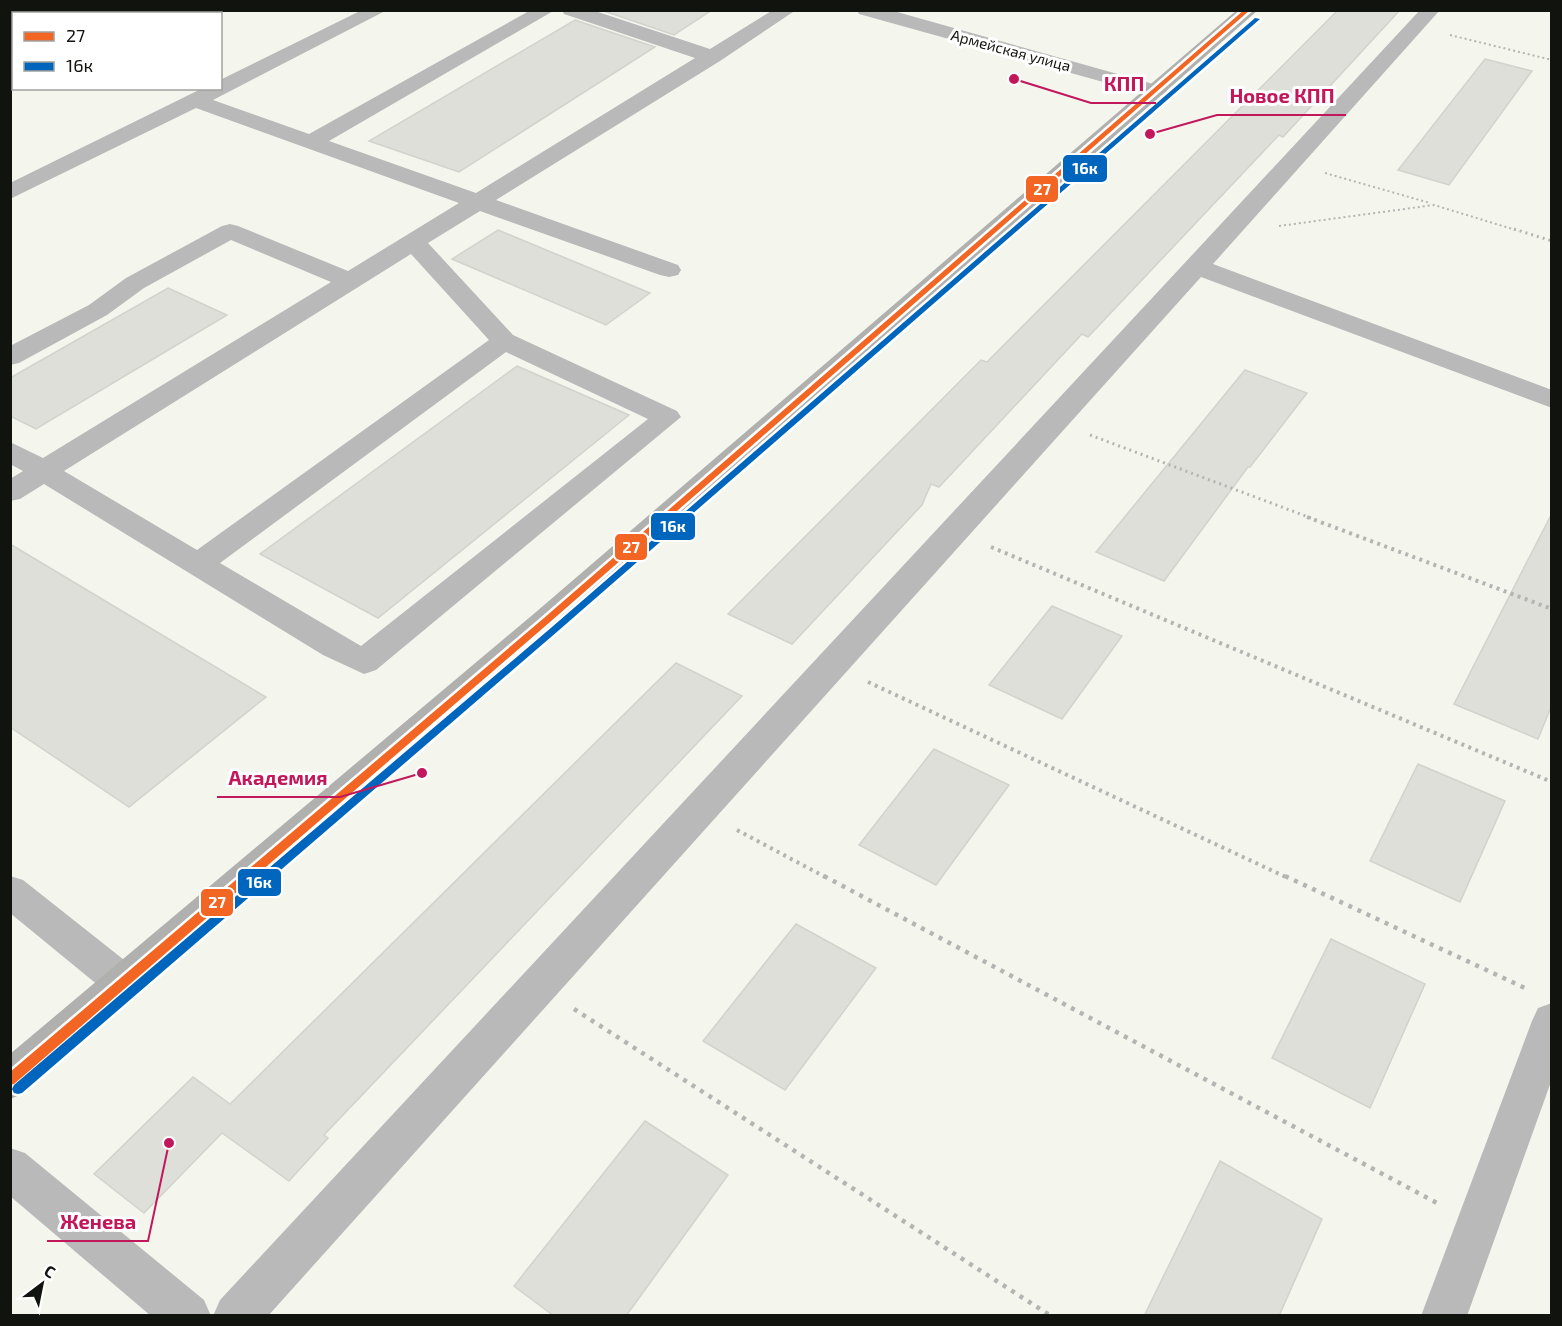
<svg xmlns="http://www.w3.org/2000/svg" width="1562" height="1326" viewBox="0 0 1562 1326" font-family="'Exo 2',sans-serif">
  <rect width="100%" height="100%" fill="#f4f6ee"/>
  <g fill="#dddfd8" stroke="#d1d3cc" stroke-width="1.5">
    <polygon points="601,10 712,10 674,35"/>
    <polygon points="1338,10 1400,10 1283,137 1279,135 1088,337 1082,334 939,487 931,484 922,505 792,644 728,614 981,360 987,362"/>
    <polygon points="575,20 655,47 459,172 369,141"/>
    <polygon points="1485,59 1532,71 1449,185 1398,170"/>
    <polygon points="498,230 650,293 606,325 452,259"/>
    <polygon points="168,288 227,315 36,429 10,416 10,378"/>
    <polygon points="517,366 629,415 378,618 260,554"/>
    <polygon points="1245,370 1307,393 1250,467 1248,467 1164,581 1096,552"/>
    <polygon points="1551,515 1551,707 1538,739 1454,704"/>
    <polygon points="10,544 266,697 129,807 10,727"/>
    <polygon points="1052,606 1122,636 1062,719 989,685"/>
    <polygon points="676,663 742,696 324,1135 328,1138 289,1181 222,1133 144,1213 94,1174 193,1077 230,1104"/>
    <polygon points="934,749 1009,785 936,885 859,845"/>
    <polygon points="1418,764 1505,801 1460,902 1370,861"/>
    <polygon points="796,924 876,968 785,1090 703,1041"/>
    <polygon points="1331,939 1425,984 1370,1108 1272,1058"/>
    <polygon points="645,1121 728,1175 626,1316 554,1316 514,1286"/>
    <polygon points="1220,1161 1322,1219 1279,1316 1144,1316"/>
  </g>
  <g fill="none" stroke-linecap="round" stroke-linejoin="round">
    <g stroke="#b4b5b2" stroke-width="2" stroke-dasharray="2 3" stroke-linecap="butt">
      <polyline points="1450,35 1552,60"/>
      <polyline points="1325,173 1430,203"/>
      <polyline points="1279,226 1434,205 1519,231"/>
    </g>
    <g stroke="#b4b5b2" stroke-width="3" stroke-dasharray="2 4" stroke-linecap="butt">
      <polyline points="1514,229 1552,241"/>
      <polyline points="1090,435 1311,518"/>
    </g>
    <g stroke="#b4b5b2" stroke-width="4" stroke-dasharray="3 4.5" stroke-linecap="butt">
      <polyline points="1307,517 1552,609"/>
      <polyline points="991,547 1552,782"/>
      <polyline points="868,682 1288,878"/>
      <polyline points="737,830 827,878"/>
    </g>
    <g stroke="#b4b5b2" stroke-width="4.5" stroke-dasharray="4 6" stroke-linecap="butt">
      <polyline points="824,876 1437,1203"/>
      <polyline points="1285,876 1527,989"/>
      <polyline points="574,1009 1051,1316"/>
    </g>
    <g fill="#b8b9b8" fill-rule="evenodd">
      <path d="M362 10H387L213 100 309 134 531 10H555L329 141 476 193 695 58 564 14 562 10H592L710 49 773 10H796L720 61 496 200 678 265 681 270 678 275 669 277 660 275 480 211 428 243 513 335 677 411 681 417 376 670 364 674 323 655 44 484 20 499 10 501V479L23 471 10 464V442L43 458 331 282 231 240 144 288 107 315 19 363 10 365V346L89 305 126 278 222 226 230 224 238 226 348 271 459 203 196 108 10 199V183L203 88H220V80ZM411 254 489 340 197 550 64 471ZM506 352 648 419 361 646 220 563Z"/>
      <polygon points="857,10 890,10 1164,87 1168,91 1164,95 1150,95 859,14"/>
      <polygon points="1420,10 1440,10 1213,264 1552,390 1552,408 1201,277 268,1316 213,1316 220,1300"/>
      <polygon points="10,876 23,880 138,971 144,983 138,995 124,1000 110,995 10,913"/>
      <polygon points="1552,1003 1552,1079 1467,1316 1421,1316 1532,1021 1538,1008"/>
      <polygon points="10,1148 25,1153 204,1300 211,1316 151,1316 10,1196"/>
    </g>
    <polygon fill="#b0b0ae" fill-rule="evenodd" points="1237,10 1258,10 558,628 25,1093 10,1099 10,1054 536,612"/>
    <defs>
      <polygon id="bus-1" points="1244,10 1250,10 550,622 14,1084 10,1085 10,1072 544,618"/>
      <polygon id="bus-2" points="1255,18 1260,19 558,631 22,1093 18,1094 14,1093 12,1089 14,1085 552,627"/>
    </defs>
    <use href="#bus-1" stroke="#fff" stroke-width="5"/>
    <use href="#bus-2" stroke="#fff" stroke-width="5"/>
    <use href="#bus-1" fill="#f26522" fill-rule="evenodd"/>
    <use href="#bus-2" fill="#0065bd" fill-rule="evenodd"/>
  </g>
  <g text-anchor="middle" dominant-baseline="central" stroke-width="6" stroke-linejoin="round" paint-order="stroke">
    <g font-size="15" fill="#11130e" stroke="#fff">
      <text transform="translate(1011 50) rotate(15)">Армейская улица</text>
    </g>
  </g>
  <path fill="none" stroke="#c2185b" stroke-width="2" d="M1014 79L1091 103H1156M1150 134L1217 115H1346M422 773L340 797H217M169 1143L148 1241H47"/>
  <g fill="#c2185b" stroke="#fff" stroke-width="2">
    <circle cx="1014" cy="79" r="6"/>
    <circle cx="1150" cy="134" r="6"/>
    <circle cx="422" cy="773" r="6"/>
    <circle cx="169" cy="1143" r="6"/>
  </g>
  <g font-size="20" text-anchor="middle" font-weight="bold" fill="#c2185b" stroke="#fff" stroke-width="6" stroke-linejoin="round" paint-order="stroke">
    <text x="1124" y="91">КПП</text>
    <text x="1282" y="103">Новое КПП</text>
    <text x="278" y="785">Академия</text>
    <text x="98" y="1229">Женева</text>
  </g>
  <g stroke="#fff" stroke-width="2">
    <rect x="1062" y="154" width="46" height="29" rx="6" fill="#0065bd"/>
    <rect x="1025" y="175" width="34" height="28" rx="6" fill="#f26522"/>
    <rect x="650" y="512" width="46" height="29" rx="6" fill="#0065bd"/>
    <rect x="614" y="533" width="34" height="28" rx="6" fill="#f26522"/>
    <rect x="237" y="868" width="45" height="29" rx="6" fill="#0065bd"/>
    <rect x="200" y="888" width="34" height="29" rx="6" fill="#f26522"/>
  </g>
  <g font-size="16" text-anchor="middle" font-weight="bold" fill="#fff">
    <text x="1085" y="174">16к</text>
    <text x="1042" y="195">27</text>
    <text x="673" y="532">16к</text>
    <text x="631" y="553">27</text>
    <text x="259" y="888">16к</text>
    <text x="217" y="908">27</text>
  </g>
  <rect width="1562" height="1326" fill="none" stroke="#11130e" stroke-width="24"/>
  <rect x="12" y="12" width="210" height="78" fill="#ffffff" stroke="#a0a19f" stroke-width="1.5"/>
  <rect x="24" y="32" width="30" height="9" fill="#f26522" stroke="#a0a19f" stroke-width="1.5"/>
  <text x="66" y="42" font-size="18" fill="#11130e">27</text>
  <rect x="24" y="62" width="30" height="9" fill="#0065bd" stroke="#a0a19f" stroke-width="1.5"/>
  <text x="66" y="72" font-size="18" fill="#11130e">16к</text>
  <g transform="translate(42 1284) rotate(32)" stroke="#ffffff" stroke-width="4.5" paint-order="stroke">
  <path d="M0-4.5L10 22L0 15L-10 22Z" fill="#11130e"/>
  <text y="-9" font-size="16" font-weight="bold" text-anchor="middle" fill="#11130e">С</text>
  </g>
</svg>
